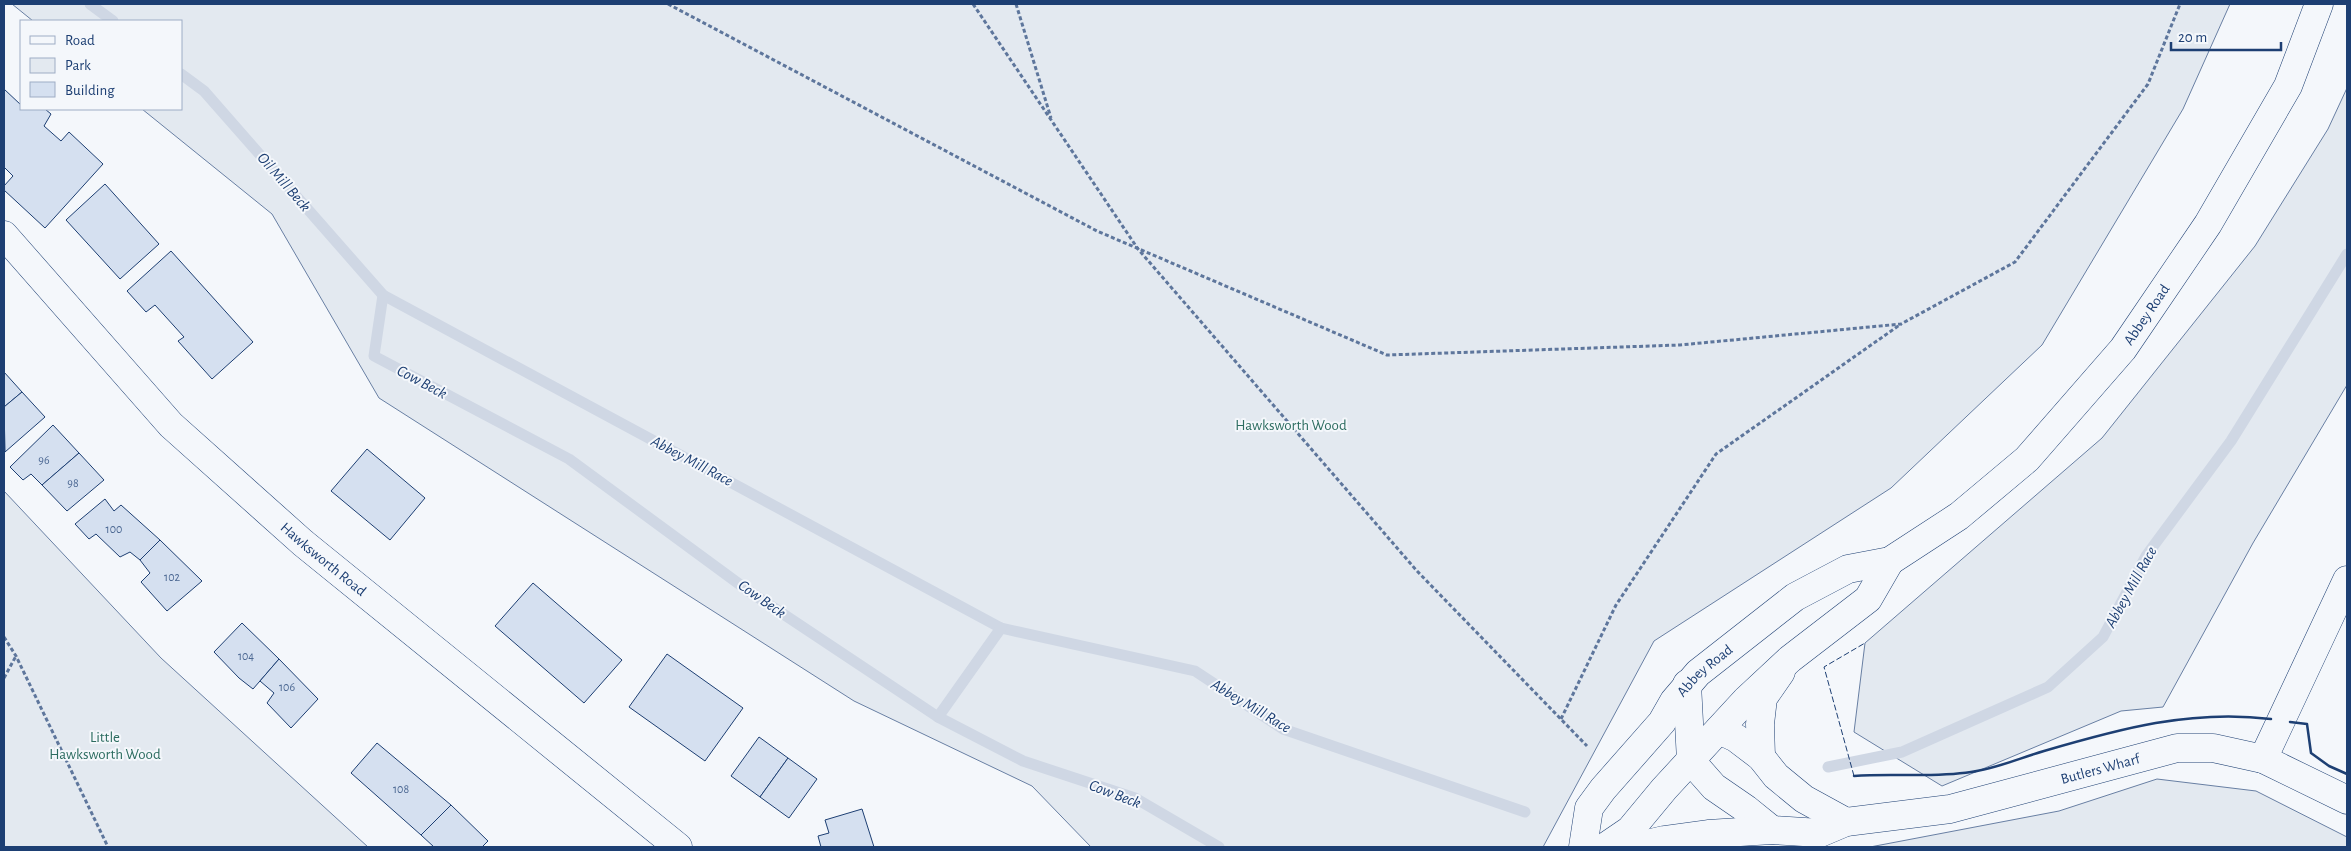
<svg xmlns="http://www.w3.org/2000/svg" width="2351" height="851" viewBox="0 0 2351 851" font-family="'Alegreya Sans',sans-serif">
  <rect width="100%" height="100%" fill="#f4f7fb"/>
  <g fill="#e3e9f0" stroke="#687fa3">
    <polygon points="12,4 2230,4 2183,109 2042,345 1891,488 1654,641 1543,847 1091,847 1032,786 854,701 379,398 272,214 142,109 181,109 181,21 33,21"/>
    <polygon points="2347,88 2347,385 2253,543 2163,707 2121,711 1942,786 1854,732 1865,643 2102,438 2255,246 2328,129"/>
    <polygon points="4,491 161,658 368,847 4,847"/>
    <polygon points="2157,779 2256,791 2347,837 2347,847 1870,847 2059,811"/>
  </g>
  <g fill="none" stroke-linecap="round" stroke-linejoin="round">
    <g stroke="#cfd7e4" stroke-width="11">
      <polyline points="90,4 113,21"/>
      <polyline points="181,74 204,91 383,295 1001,628 1195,671 1283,729 1525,812"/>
      <polyline points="383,295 374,356 569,459 750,592 938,717 1023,761 1135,798 1219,847"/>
      <polyline points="938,717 1001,628"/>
      <polyline points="1828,767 1902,752 2048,687 2103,637 2146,556 2231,441 2347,254"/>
    </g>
  </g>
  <g fill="#d5e0f0" stroke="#1d3f73">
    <polygon points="4,89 21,105 21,109 45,109 51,114 44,126 61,141 69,132 103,164 45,228 4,190 4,186 13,176 4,167"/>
    <polygon points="105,184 159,244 120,279 66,220"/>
    <polygon points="171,251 253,342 212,379 178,341 184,337 155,305 146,312 127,291"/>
    <polygon points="4,372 22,392 4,407"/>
    <polygon points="22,392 45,417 5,452 4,407"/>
    <polygon points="53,425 79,453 42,485 31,474 23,480 10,467"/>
    <polygon points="367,449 425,498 390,540 331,491"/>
    <polygon points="79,453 104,480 67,511 42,485"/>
    <polygon points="105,499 114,511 121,505 160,540 140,560 130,552 120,557 96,534 89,539 75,524"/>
    <polygon points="160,540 202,581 167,611 141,582 150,573 140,560"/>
    <polygon points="533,583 622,660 584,703 495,626"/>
    <polygon points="242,623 279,659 253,689 239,678 214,652"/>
    <polygon points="667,654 743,708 705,761 629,707"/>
    <polygon points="279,659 318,699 291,728 267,703 274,693 260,681"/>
    <polygon points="759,737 788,758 760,797 731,776"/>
    <polygon points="377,743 451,805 421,835 351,773"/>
    <polygon points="788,758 817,779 789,818 760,797"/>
    <polygon points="451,805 488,841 482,847 434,847 421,835"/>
    <polygon points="862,809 874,847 821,847 818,836 829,833 825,820"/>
  </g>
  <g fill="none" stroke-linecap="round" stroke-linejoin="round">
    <defs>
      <g id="minor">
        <path id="s1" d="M4 235 171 425 303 543 678 847"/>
        <polyline points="1719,730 1736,738 1761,757 1776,776 1804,799 1846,822"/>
        <polyline points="1761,757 1760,724 1763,698 1781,672"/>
        <polyline points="2263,759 2347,580"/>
        <polyline points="1691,761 1714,787 1746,809 1772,830"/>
        <path id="s2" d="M1634 847 1664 840 1708 834 1772 830 1820 833 1846 822 1950 809 2177 748H2213L2263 759 2347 800"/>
      </g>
      <g id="major">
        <polyline points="1687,684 1691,761"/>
        <path id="s3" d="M1583 847 1589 808 1603 789 1662 722 1674 701 1698 673 1795 597 1848 569 1890 561 1959 516 2027 459 2123 349 2208 224 2288 86 2319 4"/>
        <polyline points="1605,847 1630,830 1664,789 1746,700 1790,659 1868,599 1890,561"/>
      </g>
    </defs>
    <use href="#minor" stroke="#1d3f73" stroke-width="29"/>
    <use href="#major" stroke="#1d3f73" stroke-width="29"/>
    <g stroke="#5e769c" stroke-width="3" stroke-dasharray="4 2.5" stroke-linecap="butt">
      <polyline points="668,4 1097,231 1387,355 1680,345 1901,324 2015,262 2148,84 2180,4"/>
      <polyline points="973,4 1138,249 1417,571 1587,746"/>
      <polyline points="1016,4 1051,118"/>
      <polyline points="4,637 16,656 108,847"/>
      <polyline points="4,678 16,656"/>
      <polyline points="1561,719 1616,605 1716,454 1901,324"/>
    </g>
    <use href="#minor" stroke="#f4f7fb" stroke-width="28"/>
    <use href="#major" stroke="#f4f7fb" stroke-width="28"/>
    <polyline stroke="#1d3f73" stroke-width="1" stroke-dasharray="6 2.5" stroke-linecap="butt" points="1854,776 1824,667 1865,643"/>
    <g stroke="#1d3f73" stroke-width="2.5">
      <polyline points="2290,722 2307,724 2311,753 2329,766 2347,774"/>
      <path d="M1854 776C1893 773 1932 778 1971 772 1995 769 2020 758 2044 751 2119 729 2191 709 2271 719"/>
    </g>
  </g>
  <g text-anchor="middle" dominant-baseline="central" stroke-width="4" stroke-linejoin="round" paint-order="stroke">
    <g font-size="12" fill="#4b6792">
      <text x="44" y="460">96</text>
      <text x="73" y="483">98</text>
      <text x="114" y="529">100</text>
      <text x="172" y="577">102</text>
      <text x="246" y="656">104</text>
      <text x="287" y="687">106</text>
      <text x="401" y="789">108</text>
    </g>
    <g font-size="15" fill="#1d3f73" stroke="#f4f7fb">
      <text stroke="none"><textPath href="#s3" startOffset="798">Abbey Road</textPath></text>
      <text stroke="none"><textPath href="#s1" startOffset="456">Hawksworth Road</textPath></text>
      <text stroke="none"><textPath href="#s3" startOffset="220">Abbey Road</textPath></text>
      <text stroke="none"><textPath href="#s2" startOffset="476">Butlers Wharf</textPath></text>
    </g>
    <g font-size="15" fill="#2c6c60" stroke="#f4f7fb">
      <text x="1291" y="425">Hawksworth Wood</text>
      <text x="105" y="737">Little<tspan x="105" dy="17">Hawksworth Wood</tspan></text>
    </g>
    <g font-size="16" font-style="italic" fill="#1d3f73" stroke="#f4f7fb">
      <text transform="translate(284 182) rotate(49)">Oil Mill Beck</text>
      <text transform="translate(422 382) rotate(28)">Cow Beck</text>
      <text transform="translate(692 461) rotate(28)">Abbey Mill Race</text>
      <text transform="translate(2131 587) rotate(-61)">Abbey Mill Race</text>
      <text transform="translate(762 599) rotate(35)">Cow Beck</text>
      <text transform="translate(1251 706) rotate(31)">Abbey Mill Race</text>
      <text transform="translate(1115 794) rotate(21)">Cow Beck</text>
    </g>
  </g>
  <rect width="2351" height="851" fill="none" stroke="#1d3f73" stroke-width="10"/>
  <rect x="20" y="20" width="162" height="90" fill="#f4f7fb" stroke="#9eadc5"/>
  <rect x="30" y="36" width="25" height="8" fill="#f4f7fb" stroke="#9eadc5"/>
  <text x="65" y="45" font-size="15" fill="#1d3f73">Road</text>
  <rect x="30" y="58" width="25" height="15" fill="#e3e9f0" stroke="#9eadc5"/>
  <text x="65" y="70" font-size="15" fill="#1d3f73">Park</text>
  <rect x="30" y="82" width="25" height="15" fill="#d5e0f0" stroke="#9eadc5"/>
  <text x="65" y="95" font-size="15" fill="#1d3f73">Building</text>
  <path d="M2171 42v8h110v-8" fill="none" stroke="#1d3f73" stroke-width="2.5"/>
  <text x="2178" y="42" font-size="15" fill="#1d3f73" stroke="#f4f7fb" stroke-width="4" paint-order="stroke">20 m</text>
</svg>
